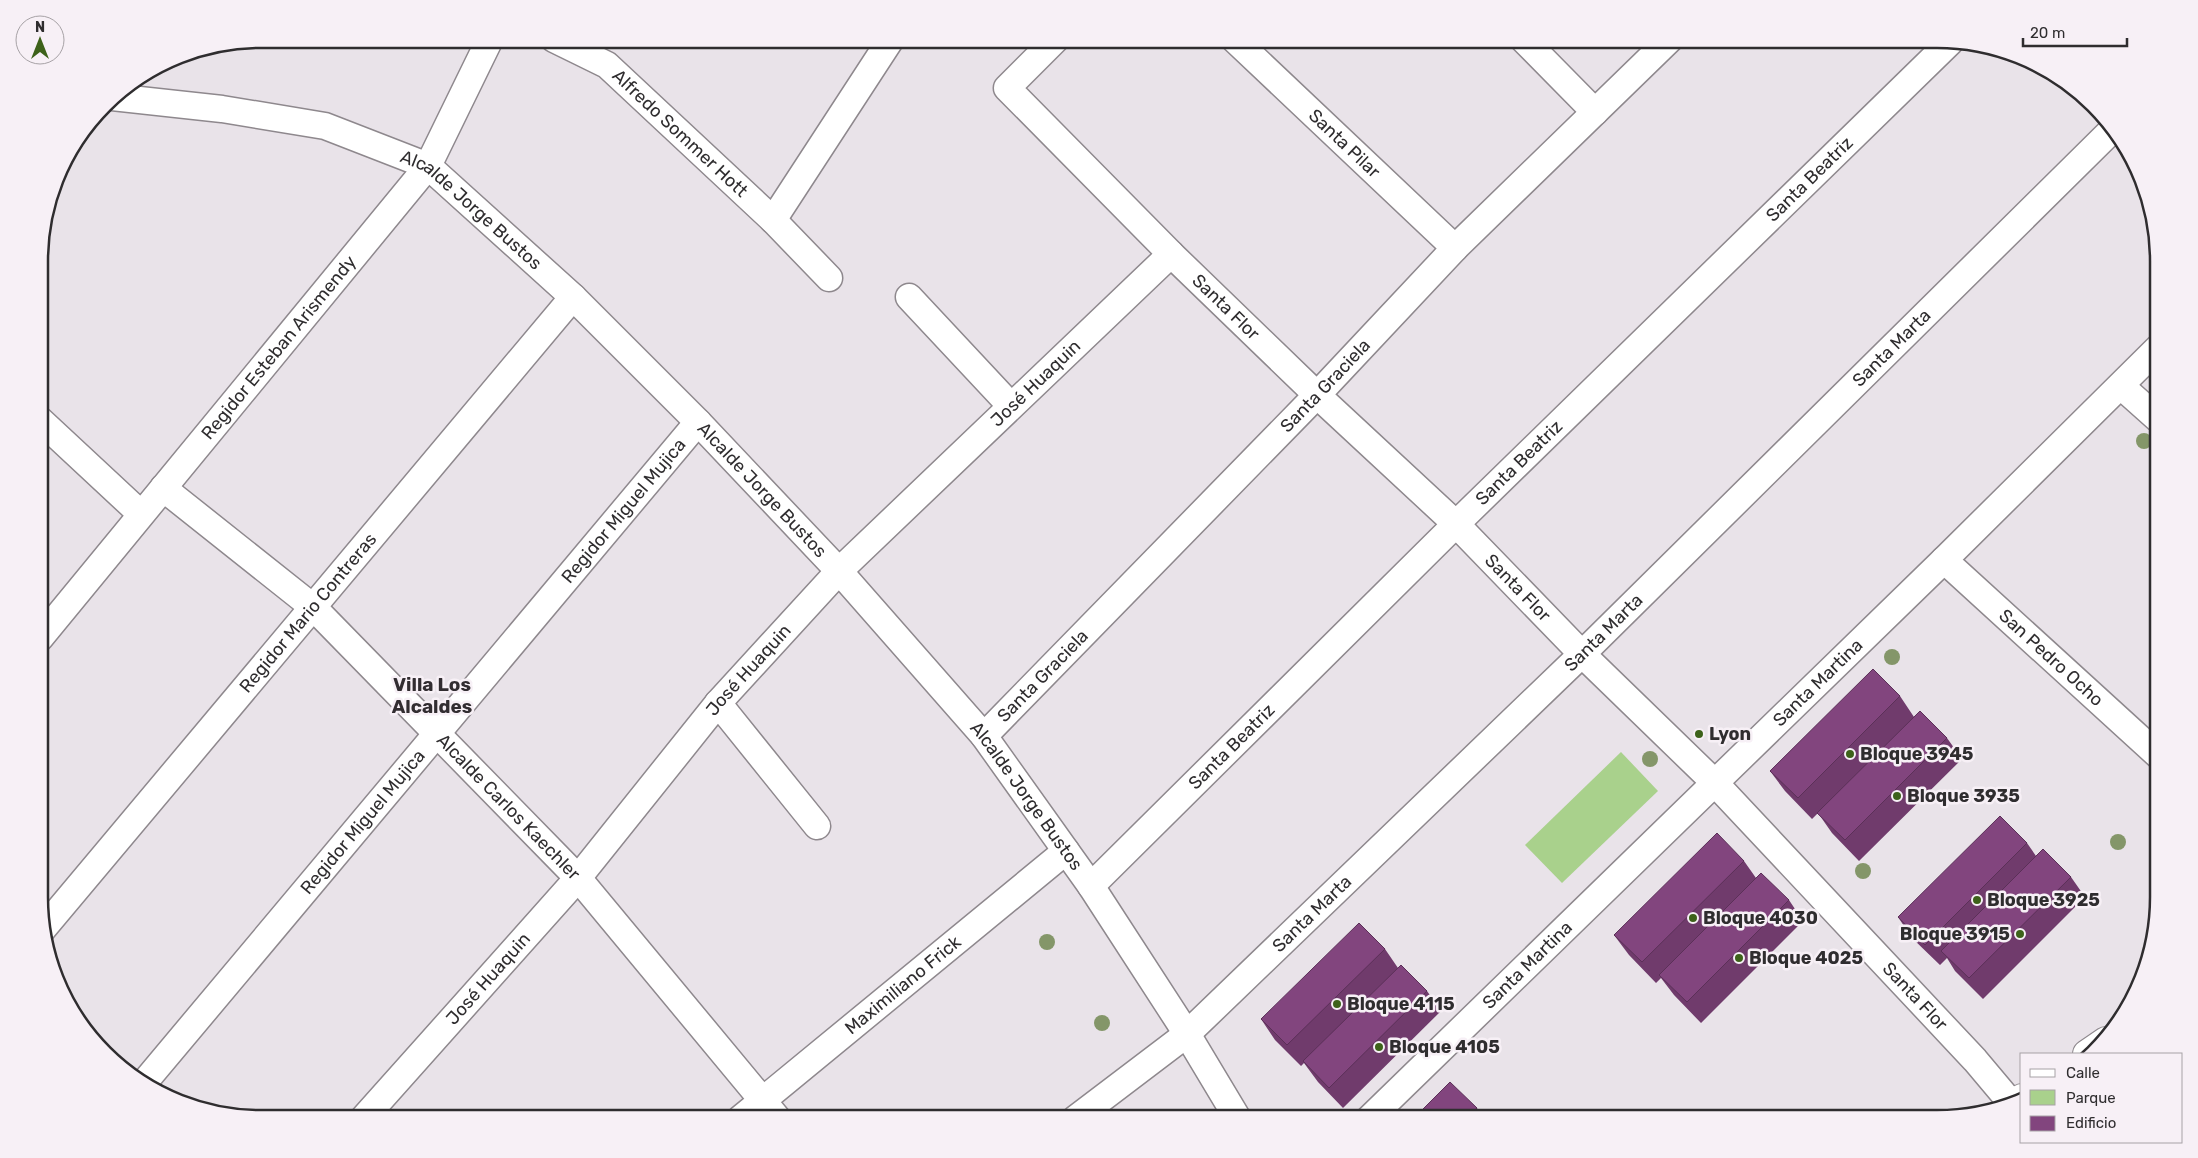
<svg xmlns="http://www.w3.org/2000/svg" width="2198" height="1158" viewBox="0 0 2198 1158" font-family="Rubik,sans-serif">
  <rect width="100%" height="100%" fill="#e9e3e9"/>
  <polygon fill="#a9d18c" points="1621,752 1658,791 1562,883 1525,845"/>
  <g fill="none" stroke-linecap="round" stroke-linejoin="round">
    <defs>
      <g id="street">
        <path id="s1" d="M554 39 607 65 773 220 829 278"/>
        <path id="s2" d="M1056 39 1007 88 1171 254 1317 395 1456 524 1582 654 1714 782 1975 1060 2012 1104"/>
        <path id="s3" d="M1234 39 1455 248"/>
        <polyline points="1523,39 1595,112"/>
        <path id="s4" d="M112 97 222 109 325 126 428 166 573 297 698 422 839 571 984 736 1091 886 1187 1034 1238 1119"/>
        <polyline points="773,220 891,39"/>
        <polyline points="909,297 1011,406"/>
        <polyline points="2121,386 2158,419"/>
        <polyline points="40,420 141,514"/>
        <path id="s5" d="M163 488 314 608 578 878 778 1119"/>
        <path id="s6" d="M1944 560 2159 756"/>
        <path id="s7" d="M40 638 428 166 490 39"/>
        <polyline points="718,703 817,826"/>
        <path id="s8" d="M984 736 1317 395 1455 248 1670 39"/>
        <path id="s9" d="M1091 886 1456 524 1950 42"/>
        <path id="s10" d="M42 930 573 297"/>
        <path id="s11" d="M143 1084 698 422"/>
        <path id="s12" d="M363 1119 578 878 718 703 839 571 1171 254"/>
        <path id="s13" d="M740 1119 1066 851"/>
        <path id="s14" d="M1075 1119 1187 1034 1582 654 2114 128"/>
        <path id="s15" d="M1369 1119 1944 560 2158 348"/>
      </g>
      <g id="secondary">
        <polyline points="2087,1054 2106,1041"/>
        <polyline points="2007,1108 2022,1098"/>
      </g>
    </defs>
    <use href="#street" stroke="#8e888d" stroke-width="29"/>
    <use href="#secondary" stroke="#8e888d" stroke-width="30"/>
    <use href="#street" stroke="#fff" stroke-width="26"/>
    <use href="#secondary" stroke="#fff" stroke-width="28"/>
  </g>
  <g fill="#849669">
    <circle cx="2144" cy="441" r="8"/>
    <circle cx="1892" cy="657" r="8"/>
    <circle cx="1650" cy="759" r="8"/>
    <circle cx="2118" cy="842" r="8"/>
    <circle cx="1863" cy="871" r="8"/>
    <circle cx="1047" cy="942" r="8"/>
    <circle cx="1102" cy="1023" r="8"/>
  </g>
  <g fill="#703b6c">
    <polygon points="1900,696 1914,717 1947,738 1962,759 1859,861 1832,833 1818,813 1812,819 1785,791 1770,771"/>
    <polygon points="2027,843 2036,856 2071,877 2085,897 1983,999 1955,971 1947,958 1940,965 1912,938 1898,917"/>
    <polygon points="1744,861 1756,878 1789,900 1803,921 1701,1023 1674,995 1661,978 1656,983 1629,955 1614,935"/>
    <polygon points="1385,949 1398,968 1427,991 1441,1011 1343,1108 1318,1082 1304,1063 1301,1066 1275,1040 1261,1019"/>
    <polygon points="1477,1108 1484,1119 1413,1119"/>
  </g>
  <g fill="#82457e" stroke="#5b3058">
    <polygon points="1873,669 1900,696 1798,798 1770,771"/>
    <polygon points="1920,711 1947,738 1845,840 1817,813"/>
    <polygon points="2000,816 2027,843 1925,945 1898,917"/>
    <polygon points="1717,833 1744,861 1642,962 1614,935"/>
    <polygon points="2043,849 2071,877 1969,978 1941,951"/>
    <polygon points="1761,873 1789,900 1687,1002 1659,975"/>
    <polygon points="1359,923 1385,949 1287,1045 1261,1019"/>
    <polygon points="1401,965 1427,991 1329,1088 1303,1061"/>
    <polygon points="1450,1082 1477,1108 1465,1119 1413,1119"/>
  </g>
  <g fill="#3d621a" stroke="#f7f0f6" stroke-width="2">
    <circle cx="1699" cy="734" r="5"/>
    <circle cx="1850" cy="754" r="5"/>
    <circle cx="1897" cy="796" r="5"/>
    <circle cx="1977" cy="900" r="5"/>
    <circle cx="1693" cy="918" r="5"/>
    <circle cx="2020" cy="934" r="5"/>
    <circle cx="1739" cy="958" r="5"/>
    <circle cx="1337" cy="1004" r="5"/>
    <circle cx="1379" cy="1047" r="5"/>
  </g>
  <g text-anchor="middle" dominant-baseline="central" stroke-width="5" stroke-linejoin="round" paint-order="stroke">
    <g font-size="18" fill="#2f2d2f" stroke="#f7f0f6">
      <text stroke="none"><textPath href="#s1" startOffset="159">Alfredo Sommer Hott</textPath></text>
      <text stroke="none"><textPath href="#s3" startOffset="152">Santa Pilar</textPath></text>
      <text stroke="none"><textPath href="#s9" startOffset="1008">Santa Beatriz</textPath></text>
      <text stroke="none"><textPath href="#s4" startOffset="386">Alcalde Jorge Bustos</textPath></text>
      <text stroke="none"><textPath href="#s2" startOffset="379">Santa Flor</textPath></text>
      <text stroke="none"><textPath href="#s7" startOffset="376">Regidor Esteban Arismendy</textPath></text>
      <text stroke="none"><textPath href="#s14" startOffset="1124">Santa Marta</textPath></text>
      <text stroke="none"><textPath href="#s12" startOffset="998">José Huaquin</textPath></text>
      <text stroke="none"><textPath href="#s8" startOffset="489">Santa Graciela</textPath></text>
      <text stroke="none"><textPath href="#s9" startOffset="602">Santa Beatriz</textPath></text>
      <text stroke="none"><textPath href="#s4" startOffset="791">Alcalde Jorge Bustos</textPath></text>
      <text stroke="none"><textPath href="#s11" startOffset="748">Regidor Miguel Mujica</textPath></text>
      <text stroke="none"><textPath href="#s2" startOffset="784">Santa Flor</textPath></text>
      <text stroke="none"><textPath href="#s10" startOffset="414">Regidor Mario Contreras</textPath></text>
      <text stroke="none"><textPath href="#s14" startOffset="719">Santa Marta</textPath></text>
      <text stroke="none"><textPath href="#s6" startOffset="145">San Pedro Ocho</textPath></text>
      <text stroke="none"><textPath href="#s12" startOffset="592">José Huaquin</textPath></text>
      <text stroke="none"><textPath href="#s8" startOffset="84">Santa Graciela</textPath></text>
      <text stroke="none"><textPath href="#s15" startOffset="626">Santa Martina</textPath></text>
      <text stroke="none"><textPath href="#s9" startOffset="198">Santa Beatriz</textPath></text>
      <text stroke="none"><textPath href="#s4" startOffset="1196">Alcalde Jorge Bustos</textPath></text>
      <text stroke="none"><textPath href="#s5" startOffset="471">Alcalde Carlos Kaechler</textPath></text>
      <text stroke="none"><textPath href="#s11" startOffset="342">Regidor Miguel Mujica</textPath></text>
      <text stroke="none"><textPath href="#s14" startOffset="314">Santa Marta</textPath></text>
      <text stroke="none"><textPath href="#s15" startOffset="221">Santa Martina</textPath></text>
      <text stroke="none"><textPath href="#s12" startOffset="188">José Huaquin</textPath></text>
      <text stroke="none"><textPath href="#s13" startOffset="211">Maximiliano Frick</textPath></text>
      <text stroke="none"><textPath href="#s2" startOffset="1354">Santa Flor</textPath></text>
    </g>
    <g font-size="18" font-weight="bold" fill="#2f2d2f" stroke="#f7f0f6" text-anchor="start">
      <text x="1709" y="734">Lyon</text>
      <text x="1860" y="754">Bloque 3945</text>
      <text x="1907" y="796">Bloque 3935</text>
      <text x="1987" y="900">Bloque 3925</text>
      <text x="1703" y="918">Bloque 4030</text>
      <text x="2010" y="934" text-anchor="end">Bloque 3915</text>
      <text x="1749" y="958">Bloque 4025</text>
      <text x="1347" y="1004">Bloque 4115</text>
      <text x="1389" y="1047">Bloque 4105</text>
    </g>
    <g font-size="19" font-weight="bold" fill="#322d31" stroke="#f7f0f6">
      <text x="432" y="684">Villa Los<tspan x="432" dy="22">Alcaldes</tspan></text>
    </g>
  </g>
  <path d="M0 0H2198V1158H0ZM261 48H1937A213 213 0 0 1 2150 261V897A213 213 0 0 1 1937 1110H261A213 213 0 0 1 48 897V261A213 213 0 0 1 261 48Z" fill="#f7f0f6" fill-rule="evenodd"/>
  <path fill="none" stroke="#2f2d2f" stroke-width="2.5" d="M261 48H1937A213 213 0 0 1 2150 261V897A213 213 0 0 1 1937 1110H261A213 213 0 0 1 48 897V261A213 213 0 0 1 261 48Z"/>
  <rect x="2020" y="1053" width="162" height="90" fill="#f7f0f6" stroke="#a7a2a6"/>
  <rect x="2030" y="1069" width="25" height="8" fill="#ffffff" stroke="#a7a2a6"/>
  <text x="2066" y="1078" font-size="15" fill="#2f2d2f">Calle</text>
  <rect x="2030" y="1090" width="25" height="15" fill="#a9d18c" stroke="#a7a2a6"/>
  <text x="2066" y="1103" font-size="15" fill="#2f2d2f">Parque</text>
  <rect x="2030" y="1116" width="25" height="15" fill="#82457e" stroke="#a7a2a6"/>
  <text x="2066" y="1128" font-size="15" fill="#2f2d2f">Edificio</text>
  <g transform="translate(40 40)"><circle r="24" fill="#f7f0f6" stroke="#a7a2a6"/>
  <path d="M0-4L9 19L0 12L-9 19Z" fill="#3d621a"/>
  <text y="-8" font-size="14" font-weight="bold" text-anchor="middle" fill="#2f2d2f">N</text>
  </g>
  <path d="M2023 38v8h104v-8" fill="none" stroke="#2f2d2f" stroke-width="2.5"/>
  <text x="2030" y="38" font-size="15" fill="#2f2d2f" stroke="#f7f0f6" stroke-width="4" paint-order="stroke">20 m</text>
</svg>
